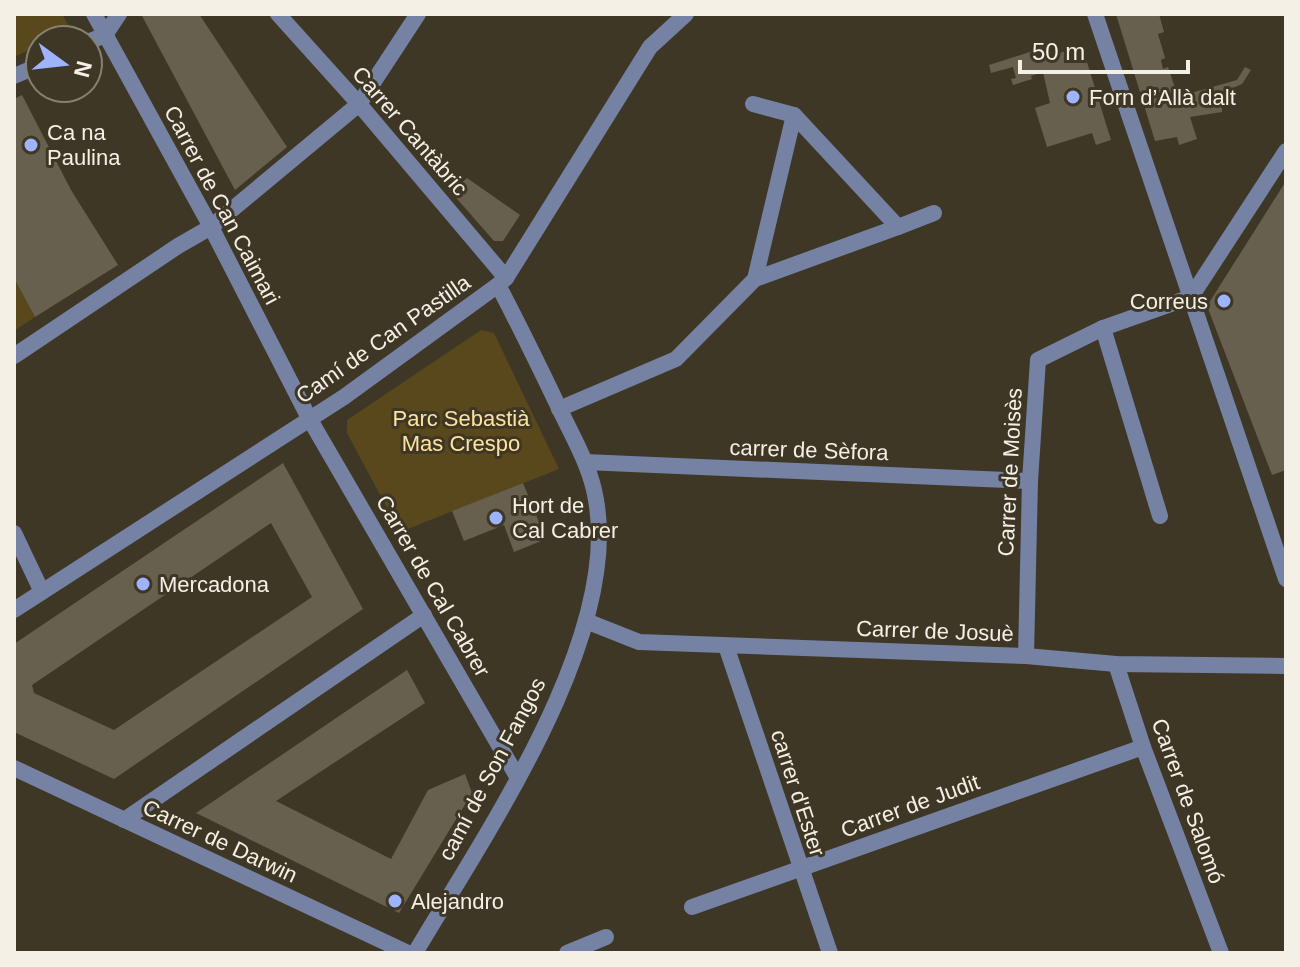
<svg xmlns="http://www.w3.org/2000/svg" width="1300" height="967" viewBox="0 0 1300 967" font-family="Arial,sans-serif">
  <rect width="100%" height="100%" fill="#3e3726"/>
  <g fill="#59481c">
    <polygon points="14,14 62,14 71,30 50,40 40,40 40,45 14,57"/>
    <polygon points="14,278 35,317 14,331"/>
    <polygon points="481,330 494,333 559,469 400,532 347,433 347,420"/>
  </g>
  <g fill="#68604e" fill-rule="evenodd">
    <polygon points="141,14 199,14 287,147 235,190"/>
    <polygon points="1116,14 1159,14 1164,32 1158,34 1165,58 1161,60 1163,69 1168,67 1176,91 1183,90 1184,95 1237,80 1245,67 1251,70 1242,84 1221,93 1219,90 1217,97 1222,96 1222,112 1190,117 1197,139 1179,145 1177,137 1155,141"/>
    <polygon points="1082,46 1111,140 1096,145 1092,133 1047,147 1035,108 1050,103 1043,72 1031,76 1032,79 1013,85 1011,79 1016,78 1013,67 991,73 989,65 1036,50 1039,59"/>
    <polygon points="22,95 71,190 118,265 35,317 14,278 14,99"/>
    <polygon points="467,178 520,215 503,241 494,241 451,192"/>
    <polygon points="1286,181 1286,470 1272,475 1207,306"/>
    <path d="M283 463 363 609 114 779 14 732V644ZM271 523 312 597 114 730 34 693 32 685Z"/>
    <polygon points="523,483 546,539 514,552 504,525 464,541 452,511"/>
    <polygon points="407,670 425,703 276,801 391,859 428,790 465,774 472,793 399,913 196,813"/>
  </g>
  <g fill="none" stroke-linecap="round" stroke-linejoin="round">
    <g stroke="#7682a4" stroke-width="16">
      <polyline points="94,14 211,227 309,418 518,778"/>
      <polyline points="278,14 359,104 506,278"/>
      <polyline points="88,42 105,35 119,14"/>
      <polyline points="14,76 40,65"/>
      <polyline points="753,104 794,115"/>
      <polyline points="898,227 934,213"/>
      <polyline points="1103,328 1160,516"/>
      <polyline points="14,356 178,246 211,227 359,104 418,14"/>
      <polyline points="559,409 676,359 755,279 898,227 794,115 755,279"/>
      <polyline points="585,462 1030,481"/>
      <polyline points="14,533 42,592"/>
      <polyline points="586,621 639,642 1026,656 1116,664 1286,666"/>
      <polyline points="726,646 830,953"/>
      <polyline points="1026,656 1030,481 1038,360 1103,328 1191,297 1286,151"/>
      <polyline points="1116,664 1143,747 1221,953"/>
      <polyline points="14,768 408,953"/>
      <polyline points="124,820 424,615"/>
      <polyline points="692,907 1143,747"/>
      <path d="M415 953C484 836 621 639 596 500 591 468 574 439 560 410 540 368 520 327 498 285"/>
      <polyline points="567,953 606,937"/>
    </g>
    <g stroke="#7682a4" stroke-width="16">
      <polyline points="1095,14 1286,579"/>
      <polyline points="14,610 344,397 498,285 506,278 526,246 650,47 686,14"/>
    </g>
  </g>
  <g fill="#9db4fd" stroke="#3e3726" stroke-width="3">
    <circle cx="1073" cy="97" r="8"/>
    <circle cx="31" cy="145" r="8"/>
    <circle cx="1224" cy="301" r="8"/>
    <circle cx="496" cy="518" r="8"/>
    <circle cx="143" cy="584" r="8"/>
    <circle cx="395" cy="901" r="8"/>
  </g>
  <g text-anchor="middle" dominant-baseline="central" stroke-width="6" stroke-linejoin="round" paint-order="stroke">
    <g font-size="22" fill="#f5f0e6" stroke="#3e3726" text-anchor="start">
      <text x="1089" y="97">Forn d’Allà dalt</text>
      <text x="47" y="132">Ca na<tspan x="47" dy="25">Paulina</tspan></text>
      <text x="1208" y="301" text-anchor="end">Correus</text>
      <text x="512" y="505">Hort de<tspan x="512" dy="25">Cal Cabrer</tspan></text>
      <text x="159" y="584">Mercadona</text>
      <text x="411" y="901">Alejandro</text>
    </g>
    <g font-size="22" fill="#f5f0e6" stroke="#3e3726">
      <text transform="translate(410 131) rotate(49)">Carrer Cantàbric</text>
      <text transform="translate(222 205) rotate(62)">Carrer de Can Caimari</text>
      <text transform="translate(383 339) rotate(-35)">Camí de Can Pastilla</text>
      <text transform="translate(809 450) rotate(2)">carrer de Sèfora</text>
      <text transform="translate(1010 472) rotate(-87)">Carrer de Moisès</text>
      <text transform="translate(433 586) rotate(60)">Carrer de Cal Cabrer</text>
      <text transform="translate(935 631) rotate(2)">Carrer de Josuè</text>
      <text transform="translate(492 769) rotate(-62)">camí de Son Fangos</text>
      <text transform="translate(798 793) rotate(72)">carrer d'Ester</text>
      <text transform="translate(1188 801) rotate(70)">Carrer de Salomó</text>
      <text transform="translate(910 806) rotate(-20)">Carrer de Judit</text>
      <text transform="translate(220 841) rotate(25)">Carrer de Darwin</text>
    </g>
    <g font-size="22" fill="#fee29f" stroke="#3e3726">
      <text x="461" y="418">Parc Sebastià<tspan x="461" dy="25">Mas Crespo</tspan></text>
    </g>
  </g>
  <rect width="1300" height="967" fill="none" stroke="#f5f0e6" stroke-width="32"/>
  <g transform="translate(64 64) rotate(105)"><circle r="38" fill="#3e3726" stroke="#878173" stroke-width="2"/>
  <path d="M0-6L14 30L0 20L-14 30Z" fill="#9db4fd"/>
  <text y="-12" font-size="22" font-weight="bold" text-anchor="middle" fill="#f5f0e6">N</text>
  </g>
  <path d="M1020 60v12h168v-12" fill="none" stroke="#f5f0e6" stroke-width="4"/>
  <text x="1032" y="60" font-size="24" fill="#f5f0e6" stroke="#3e3726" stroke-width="6" paint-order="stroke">50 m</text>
</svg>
